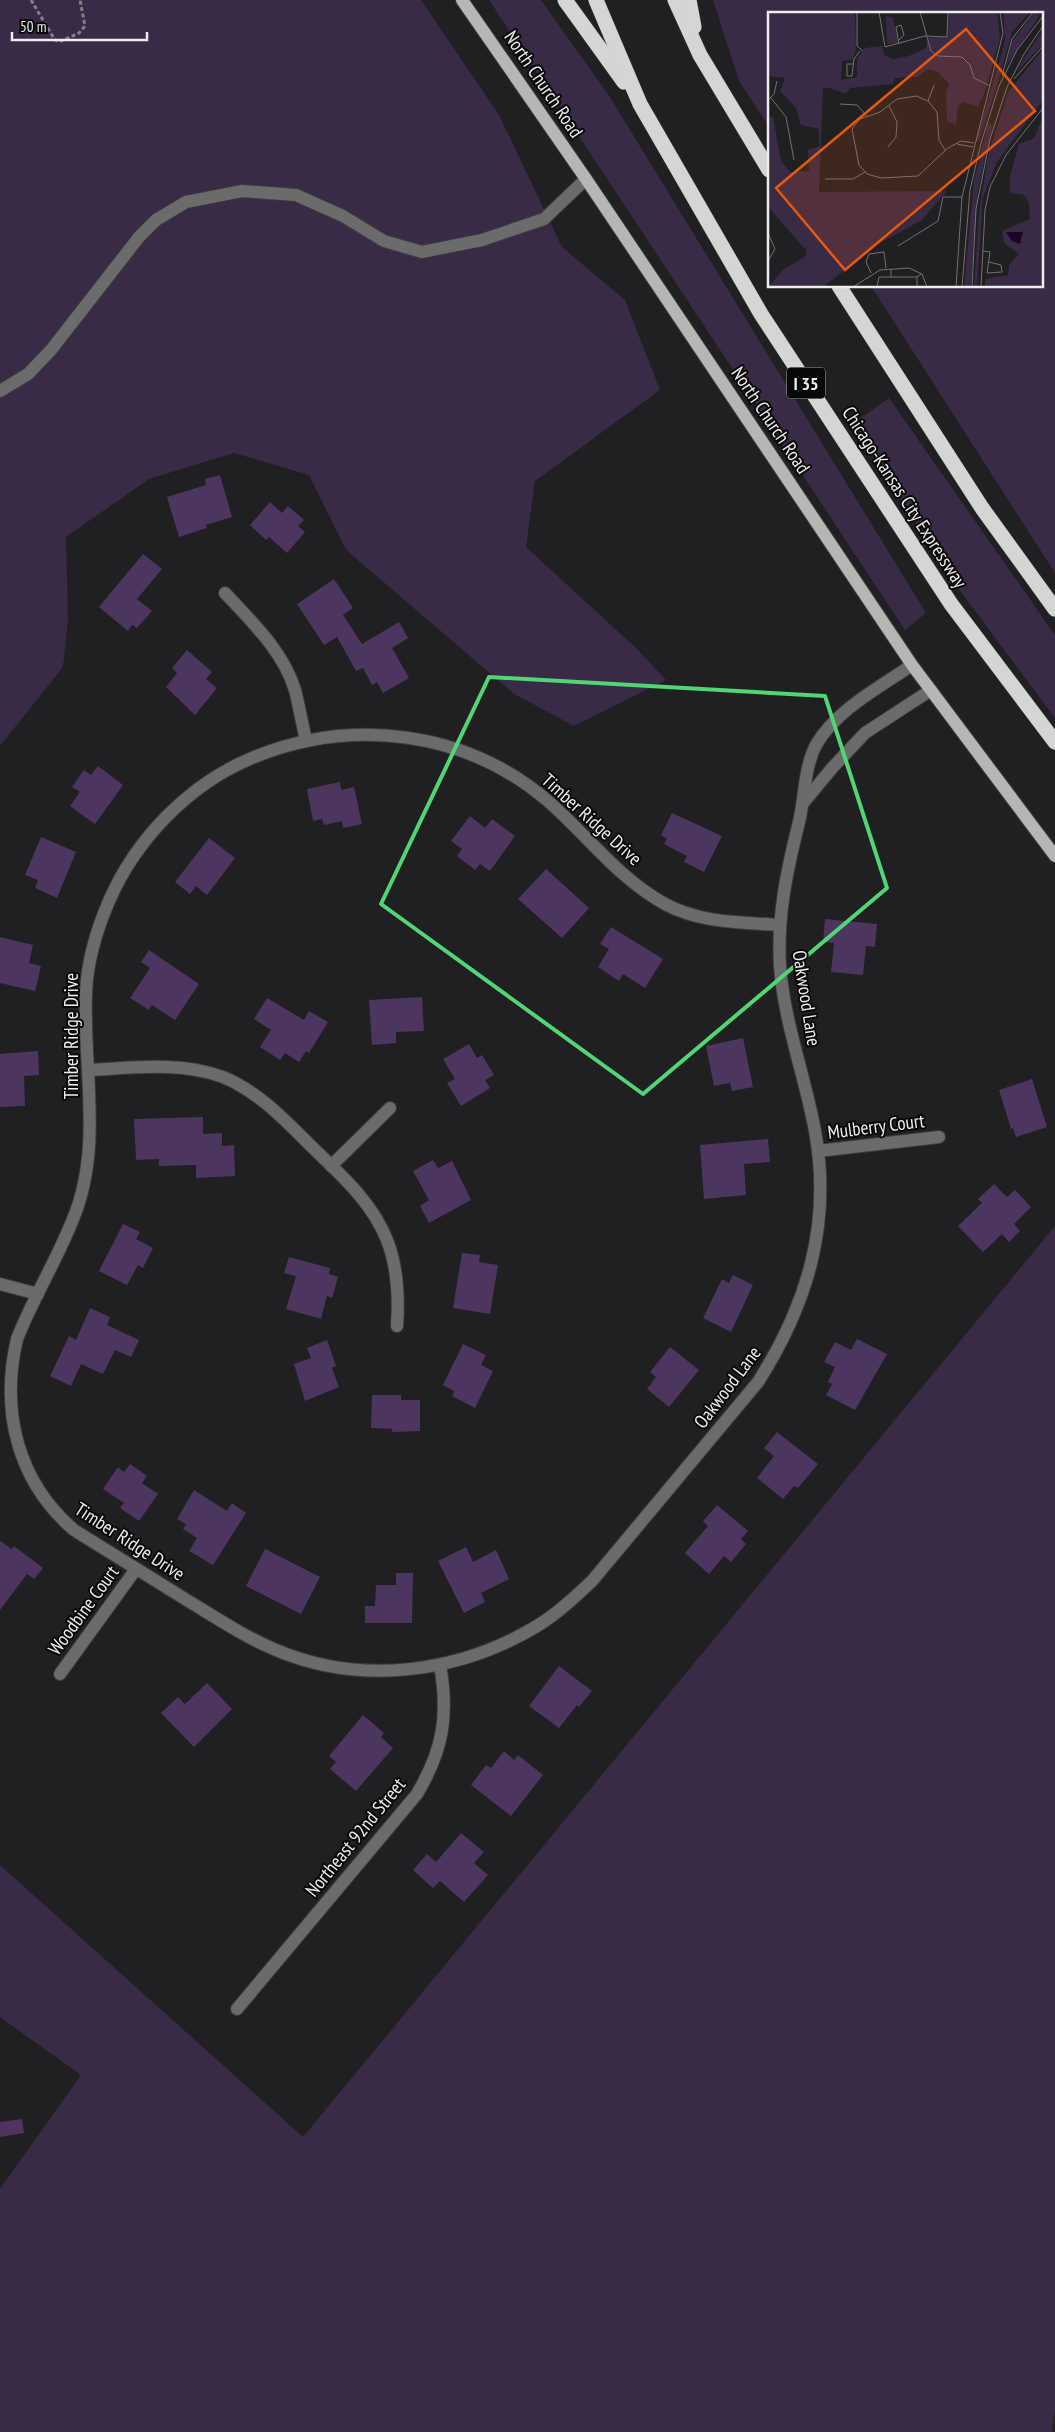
<svg xmlns="http://www.w3.org/2000/svg" width="1055" height="2432" viewBox="0 0 1055 2432" font-family="'PT Sans Narrow',sans-serif">
  <rect width="100%" height="100%" fill="#201f21"/>
  <g fill="#392a46">
    <polygon points="0,0 421,0 499,115 562,247 625,300 660,390 535,481 526,547 636,648 666,680 574,726 514,694 346,550 309,475 234,453 149,479 66,537 68,620 63,667 0,746"/>
    <polygon points="489,0 541,0 608,94 926,613 905,630"/>
    <polygon points="713,0 1055,0 1055,573 871,286 1041,286 1041,14 769,14 769,127 739,81"/>
    <polygon points="889,398 1055,635 1055,718 961,592 852,424"/>
    <polygon points="1055,1226 1055,2408 1052,2432 0,2432 0,2189 81,2075 0,2017 0,1865 303,2137"/>
  </g>
  <g fill="#4c365f">
    <polygon points="220,475 232,517 206,525 207,528 179,537 167,497 206,485 205,479"/>
    <polygon points="270,502 282,513 288,506 304,520 298,526 305,532 287,553 269,537 266,540 250,525"/>
    <polygon points="143,554 162,569 137,599 152,611 137,628 132,625 128,631 99,607"/>
    <polygon points="334,579 353,608 343,615 362,644 399,622 408,638 392,648 409,678 383,693 377,682 372,685 363,668 356,671 337,637 324,645 297,604"/>
    <polygon points="187,650 212,672 206,679 217,688 195,715 166,687 177,673 172,668"/>
    <polygon points="98,766 123,785 95,824 70,806 80,792 72,787 84,770 91,775"/>
    <polygon points="340,782 341,790 354,787 362,824 343,828 342,821 324,825 322,819 313,821 307,789"/>
    <polygon points="672,813 722,836 704,872 684,862 687,856 664,844 667,839 661,835"/>
    <polygon points="470,816 485,828 492,819 515,836 490,871 480,864 475,870 457,856 462,849 451,841"/>
    <polygon points="41,837 76,852 57,898 35,888 38,880 25,875"/>
    <polygon points="209,838 235,858 207,895 196,886 190,894 175,882"/>
    <polygon points="546,869 589,908 562,938 518,899"/>
    <polygon points="825,919 877,924 875,947 866,946 863,975 831,972 834,943 823,942"/>
    <polygon points="611,927 663,959 645,988 623,974 619,981 598,967 609,949 600,944"/>
    <polygon points="0,937 33,945 29,963 41,966 35,991 0,983"/>
    <polygon points="149,950 199,984 175,1020 152,1005 149,1010 130,998 150,968 141,962"/>
    <polygon points="422,997 424,1031 396,1032 396,1043 372,1045 369,1000"/>
    <polygon points="267,998 304,1020 309,1011 328,1022 309,1053 306,1051 299,1062 285,1053 280,1060 260,1047 271,1030 254,1019"/>
    <polygon points="743,1038 753,1087 732,1091 730,1083 714,1086 706,1046"/>
    <polygon points="469,1044 477,1058 482,1055 494,1075 485,1080 490,1088 461,1106 447,1083 455,1079 443,1059"/>
    <polygon points="38,1051 39,1075 24,1076 25,1106 0,1107 0,1054"/>
    <polygon points="1032,1079 1047,1127 1016,1137 1013,1128 1011,1129 999,1090"/>
    <polygon points="203,1117 203,1134 222,1133 222,1146 234,1145 235,1176 196,1178 196,1165 159,1166 159,1159 136,1160 134,1119"/>
    <polygon points="768,1139 770,1162 744,1164 746,1195 704,1199 700,1145"/>
    <polygon points="433,1160 438,1168 452,1161 471,1200 429,1223 420,1206 429,1200 413,1171"/>
    <polygon points="994,1184 1007,1197 1015,1190 1031,1207 1014,1224 1020,1231 1009,1242 1002,1234 983,1252 958,1226 982,1203 978,1199"/>
    <polygon points="123,1224 140,1232 136,1239 153,1248 143,1268 138,1265 127,1285 99,1271"/>
    <polygon points="462,1253 480,1255 479,1262 498,1265 490,1314 453,1308"/>
    <polygon points="289,1257 330,1268 329,1274 338,1277 332,1298 327,1296 321,1319 286,1309 296,1276 284,1273"/>
    <polygon points="733,1275 753,1285 731,1332 703,1318 722,1279 729,1283"/>
    <polygon points="90,1308 110,1317 107,1325 139,1340 131,1357 115,1350 103,1374 81,1364 71,1386 50,1376 69,1336 76,1340"/>
    <polygon points="857,1339 887,1354 855,1410 826,1395 832,1384 828,1382 835,1367 824,1362 835,1342 851,1350"/>
    <polygon points="327,1340 336,1366 332,1368 339,1387 305,1401 294,1364 311,1358 307,1348"/>
    <polygon points="463,1344 486,1355 481,1365 493,1371 475,1408 452,1396 454,1391 443,1385"/>
    <polygon points="670,1347 699,1370 669,1407 647,1389 656,1377 650,1372"/>
    <polygon points="372,1395 401,1395 401,1400 420,1400 420,1431 392,1432 392,1429 371,1428"/>
    <polygon points="777,1432 818,1464 798,1488 794,1486 783,1499 757,1478 774,1456 764,1448"/>
    <polygon points="130,1464 147,1476 142,1483 158,1494 139,1521 120,1508 124,1503 103,1489 118,1467 124,1472"/>
    <polygon points="194,1490 227,1511 232,1503 246,1513 213,1565 189,1551 197,1538 183,1529 186,1524 177,1519"/>
    <polygon points="717,1505 748,1531 741,1539 746,1544 731,1562 724,1556 709,1574 685,1553 708,1526 703,1521"/>
    <polygon points="0,1541 12,1549 14,1546 43,1568 34,1579 27,1574 0,1610"/>
    <polygon points="466,1547 473,1562 496,1550 509,1579 481,1593 485,1602 464,1613 438,1561"/>
    <polygon points="265,1549 320,1577 301,1614 246,1586"/>
    <polygon points="396,1573 413,1573 412,1623 365,1623 365,1606 375,1606 376,1585 396,1585"/>
    <polygon points="559,1666 592,1691 579,1707 577,1705 559,1728 529,1706"/>
    <polygon points="207,1683 232,1709 194,1747 161,1713 178,1697 185,1704"/>
    <polygon points="363,1715 384,1733 381,1737 393,1748 356,1791 330,1769 336,1762 329,1756"/>
    <polygon points="504,1751 514,1760 518,1755 543,1775 511,1816 471,1785 486,1765 491,1768"/>
    <polygon points="461,1833 484,1852 474,1863 488,1875 464,1902 440,1881 433,1888 413,1870 427,1854 436,1862"/>
    <polygon points="22,2119 24,2133 0,2137 0,2122"/>
  </g>
  <g fill="none" stroke-linecap="round" stroke-linejoin="round">
    <defs>
      <g id="minor">
        <polyline points="0,391 28,374 51,350 139,237 156,220 186,202 242,191 296,195 343,216 384,241 422,252 482,240 544,219 586,179"/>
        <path d="M225 593C252 622 283 651 295 690 299 706 302 723 306 740"/>
        <polyline points="804,802 833,767 865,733 931,690"/>
        <path d="M779 925C740 922 700 923 665 904 619 879 587 835 549 802 466 730 351 717 252 758 189 784 136 839 109 901 97 929 87 962 86 993 83 1069 103 1147 73 1219 57 1260 33 1298 17 1339 0 1412 18 1482 74 1530 113 1554 151 1578 190 1602 218 1619 245 1637 276 1650 361 1686 459 1673 537 1626 557 1614 575 1597 592 1581L758 1382C807 1305 832 1224 815 1131 805 1076 784 1022 780 966 777 916 787 870 799 822 805 797 804 768 816 745 836 710 880 687 912 665"/>
        <path d="M88 1070C132 1068 180 1061 223 1077 259 1092 285 1120 312 1147 341 1175 372 1202 387 1240 398 1268 399 1297 397 1326"/>
        <polyline points="818,1151 939,1137"/>
        <polyline points="331,1166 390,1108"/>
        <polyline points="0,1284 38,1294"/>
        <polyline points="60,1674 136,1569"/>
        <path d="M237 2009 417 1794C443 1750 449 1716 440 1665"/>
      </g>
      <polyline id="major" points="462,0 586,179 912,665 1055,856"/>
      <g id="highway">
        <polyline points="565,0 624,82"/>
        <polyline points="596,0 640,104 761,314 951,604 1055,742"/>
        <polyline points="675,0 700,55 769,170"/>
        <polyline points="689,0 694,27"/>
        <polyline points="839,286 982,508 1055,609"/>
      </g>
    </defs>
    <use href="#minor" stroke="#3d3c3e" stroke-width="14"/>
    <use href="#major" stroke="#3d3c3e" stroke-width="14"/>
    <use href="#highway" stroke="#3d3c3e" stroke-width="16"/>
    <polyline stroke="#828183" stroke-width="3" stroke-dasharray="4 2.5" stroke-linecap="butt" points="31,0 55,40 59,42 79,33 85,26 80,0"/>
    <use href="#minor" stroke="#6a6b6a" stroke-width="12"/>
    <use href="#major" stroke="#b5b7b5" stroke-width="12"/>
    <use href="#highway" stroke="#d3d6d3" stroke-width="15"/>
  </g>
  <path fill="none" stroke="#50d674" stroke-width="4" stroke-linejoin="round" d="M489 677 825 696 887 888 643 1094 381 904Z"/>
  <g text-anchor="middle" dominant-baseline="central" stroke-width="4" stroke-linejoin="round" paint-order="stroke">
    <rect fill="#0a090a" stroke="#a9a8aa" stroke-width="1" x="787" y="367.5" width="38" height="31" rx="4"/>
    <g font-size="18" font-weight="bold" fill="#edecee">
      <text x="806" y="383">I 35</text>
    </g>
    <g font-size="19" fill="#edecee" stroke="#0a090a">
      <text transform="translate(544 84) rotate(56)">North Church Road</text>
      <text transform="translate(771 420) rotate(56)">North Church Road</text>
      <text transform="translate(905 497) rotate(57)">Chicago-Kansas City Expressway</text>
      <text transform="translate(592 819) rotate(42)">Timber Ridge Drive</text>
      <text transform="translate(807 998) rotate(81)">Oakwood Lane</text>
      <text transform="translate(71 1036) rotate(-90)">Timber Ridge Drive</text>
      <text transform="translate(876 1126) rotate(-7)">Mulberry Court</text>
      <text transform="translate(727 1387) rotate(-53)">Oakwood Lane</text>
      <text transform="translate(130 1541) rotate(33)">Timber Ridge Drive</text>
      <text transform="translate(83 1610) rotate(-54)">Woodbine Court</text>
      <text transform="translate(355 1837) rotate(-51)">Northeast 92nd Street</text>
    </g>
  </g>
  <g transform="translate(768 12)">
    <rect width="275" height="275" fill="#201f21"/>
    <path d="M0 0H87L88 38 84 48 74 49 73 68 89 65V47L97 36 114 34 116 43 125 47 141 44 158 36 159 26 180 25 181 0H229L232 27 215 85 210 94 195 90 190 94 188 113 179 109 178 80 181 72 170 60 160 57 150 65 127 66 125 72 82 76 78 82 62 76H55L51 180 179 179 154 208 112 231 55 275H0L15 258 38 244V238L0 195V104L5 105 13 149 22 160 41 159 40 138 51 134V117L33 113 28 96 12 79 17 66 0 64ZM235 0H262L244 20 230 70 211 129H208L237 29ZM266 0 272 3 238 54 244 30ZM118 4 125 6 130 31 119 32ZM275 18V32L248 60 253 51ZM275 37V88L229 150 215 185 209 275H206L211 200 220 144 240 80ZM275 105V275H217V267L240 263 241 253 251 242 236 231 234 219 262 207 261 191 256 183 242 181V164L251 132 266 126ZM220 111 225 112 210 178 203 275H196L206 168Z" fill="#392a46"/>
    <path d="M238 220H255L252 232 244 229Z" fill="#1b052a"/>
    <path fill="none" stroke="#727173" stroke-width="1" d="M89 0V34L95 39M111 0 117 35 157 24 179 25 180 0M152 0 163 39 170 44 194 45 202 53 206 66 222 74M131 28 136 23 133 13 128 15 131 32M85 52H79V64H84L86 47 92 39M234 64 244 27 265 0M246 67 275 34M3 86 18 105 26 148M0 88 6 82 9 69M160 89 166 73M72 92 89 93 99 104M189 132 205 135M120 135 128 125 129 110 121 94M177 138 171 128 169 100 160 89 148 84 129 87 112 100 92 107 84 117 91 153 99 162 113 166 150 164 180 136 193 129 206 131M57 167H85L97 160M0 221 7 237 0 249M130 234 170 209 175 185H194M215 239 222 240 219 261 234 260 233 253 221 250M123 257V265H149M103 261 98 250 101 242 116 240 118 256M85 275 112 258 141 256 154 262 159 275M109 275 111 265H123M149 275V265L153 262M188 275 194 185 235 21 232 0M194 275 202 178 213 131 231 74 249 38 275 4M204 275 208 197 222 127 239 75 256 42 275 14M213 275 217 198 222 175 238 143 275 96"/>
    <path fill="#e8590c" fill-opacity="0.15" stroke="#e8590c" stroke-width="2.5" d="M198 17 267 99 77 258 8 176Z"/>
    <rect width="275" height="275" fill="none" stroke="#edecee" stroke-width="2.5"/>
  </g>
  <path d="M12 32v8h135v-8" fill="none" stroke="#edecee" stroke-width="2.5"/>
  <text x="20" y="32" font-size="15" fill="#edecee" stroke="#0a090a" stroke-width="4" paint-order="stroke">50 m</text>
</svg>
